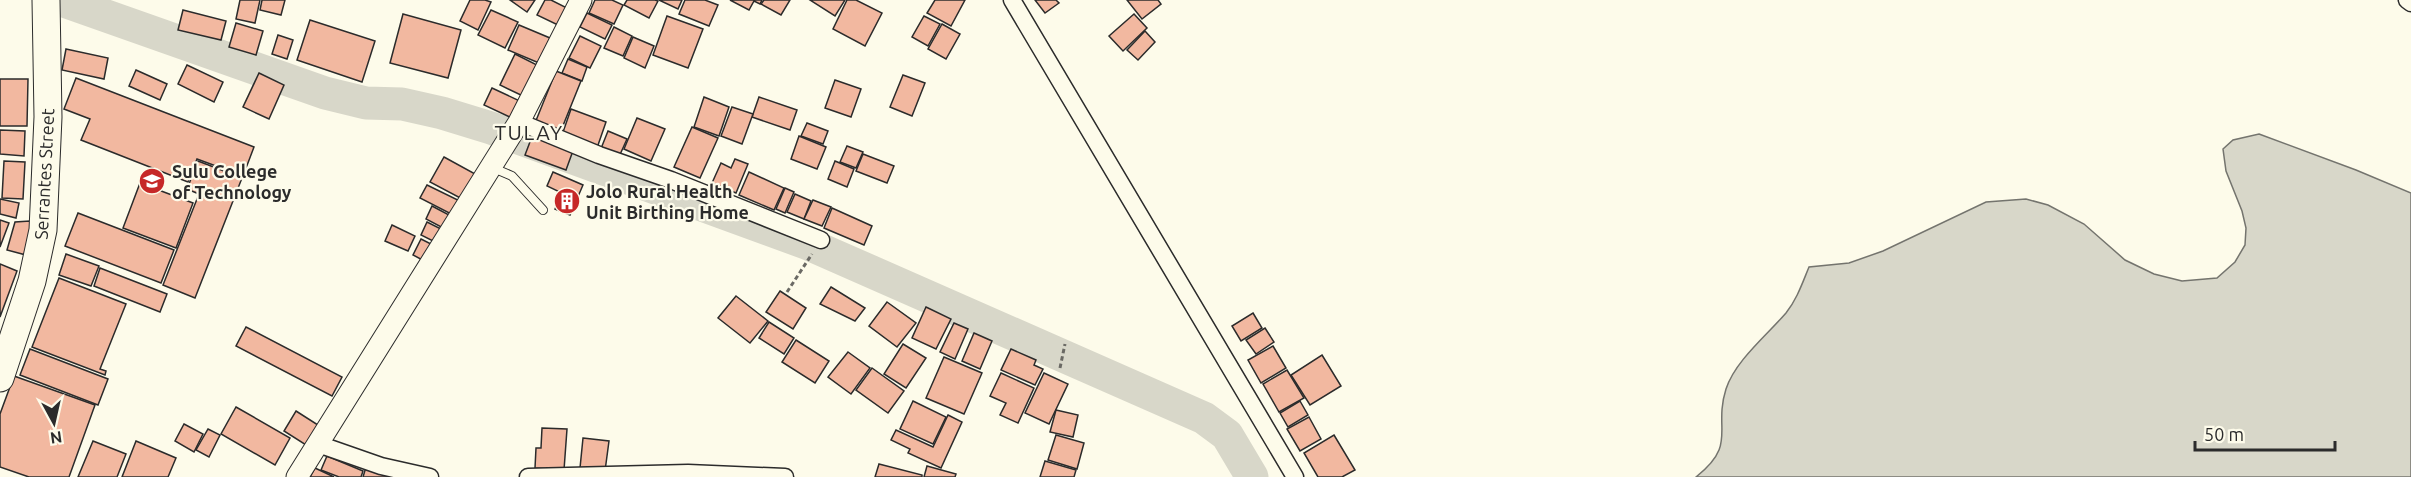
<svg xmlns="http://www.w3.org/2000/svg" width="2411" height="477" viewBox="0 0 2411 477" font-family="Ubuntu,sans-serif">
  <rect width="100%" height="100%" fill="#fdfbea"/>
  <path fill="#d8d7c9" stroke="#74746e" stroke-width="1.5" d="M2259 134 2356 170 2411 193V477H1696C1738 444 1713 430 1726 389 1735 361 1767 335 1786 313 1797 299 1802 284 1809 267L1849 263 1883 251 1986 202 2026 199 2048 205 2084 224 2125 260 2154 274 2182 281 2217 278 2235 262 2245 245 2246 228 2242 211 2226 171 2223 149 2233 140Z"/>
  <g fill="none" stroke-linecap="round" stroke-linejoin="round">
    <polyline stroke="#d8d7c9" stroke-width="33" points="61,0 325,93 366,103 402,104 442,113 491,128 806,243 1204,418 1227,435 1252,477"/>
  </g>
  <g fill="#f2b8a0" stroke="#2b2b2b" stroke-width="1.5">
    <polygon points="240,0 260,0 255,23 236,19"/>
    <polygon points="262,0 285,0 281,15 260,10"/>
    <polygon points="470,0 485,0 491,2 478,30 460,21"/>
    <polygon points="510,0 535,0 527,12"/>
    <polygon points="545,0 551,0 569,9 560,26 537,15"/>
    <polygon points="595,0 612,0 623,5 614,24 589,13"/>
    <polygon points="627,0 655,0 658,1 649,18 624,5"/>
    <polygon points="659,0 682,0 678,9"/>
    <polygon points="685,0 705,0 718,5 709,26 679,14"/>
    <polygon points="730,0 762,0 760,4 754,1 749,10"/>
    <polygon points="764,0 790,0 781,15 761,4"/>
    <polygon points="810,0 845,0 835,16"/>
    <polygon points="847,0 856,0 882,13 865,46 833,29"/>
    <polygon points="935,0 965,0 951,26 927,13"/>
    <polygon points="1035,0 1056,0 1059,3 1045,13"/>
    <polygon points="1127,0 1158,0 1161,4 1142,19"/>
    <polygon points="183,10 226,21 221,40 178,30"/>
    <polygon points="491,10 518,22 505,48 478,35"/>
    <polygon points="587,13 612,25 605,39 580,27"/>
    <polygon points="403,14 461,30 448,78 390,63"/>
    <polygon points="1134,14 1147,28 1123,51 1109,36"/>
    <polygon points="667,16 703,29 688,68 653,55"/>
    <polygon points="924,16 940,24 928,46 912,37"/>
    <polygon points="310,20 375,41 362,82 297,60"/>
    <polygon points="236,23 263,31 256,55 229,47"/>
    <polygon points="942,24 960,34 946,59 928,49"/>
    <polygon points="519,25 550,38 539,63 508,50"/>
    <polygon points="614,27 632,36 623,56 604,48"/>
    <polygon points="1145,31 1155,42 1138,60 1127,50"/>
    <polygon points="278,35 293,40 287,59 272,54"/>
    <polygon points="580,36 601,46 590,68 569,58"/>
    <polygon points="633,37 654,46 645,68 624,58"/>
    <polygon points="66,49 108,58 104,79 62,70"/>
    <polygon points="515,54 539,66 525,97 500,85"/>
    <polygon points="568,59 587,67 582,81 562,73"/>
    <polygon points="187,65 223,82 214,102 178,84"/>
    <polygon points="136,70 167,84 160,100 129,86"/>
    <polygon points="556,71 581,81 560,133 535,123"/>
    <polygon points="259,73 284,85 269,119 243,107"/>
    <polygon points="903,75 925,83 912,116 890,107"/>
    <polygon points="76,78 254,147 243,176 197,159 188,182 81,140 90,119 64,109"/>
    <polygon points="0,79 28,79 27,126 0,126"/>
    <polygon points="835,80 861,89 851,117 825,108"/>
    <polygon points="492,88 522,102 514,119 484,105"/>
    <polygon points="704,97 729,107 719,136 694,127"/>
    <polygon points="759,97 797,110 790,130 752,117"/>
    <polygon points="732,107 753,114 742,144 721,136"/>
    <polygon points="571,109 606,122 597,148 562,135"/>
    <polygon points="637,118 665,129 651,161 624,149"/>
    <polygon points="807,123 828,131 823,144 801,136"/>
    <polygon points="692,127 718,138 700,178 674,167"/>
    <polygon points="0,130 25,131 24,156 0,154"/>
    <polygon points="608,131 627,139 618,159 600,151"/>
    <polygon points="533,134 574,148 566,170 525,155"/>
    <polygon points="799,136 826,147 817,169 791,159"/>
    <polygon points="847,146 863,152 856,168 840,162"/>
    <polygon points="863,154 894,166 887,183 856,171"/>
    <polygon points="444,157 477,175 464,200 430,182"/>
    <polygon points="735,159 748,164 736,193 712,183 721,163 731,168"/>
    <polygon points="4,161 25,162 23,199 2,198"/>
    <polygon points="198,161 242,178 195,298 163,285 199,194 187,189"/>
    <polygon points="835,161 854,169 847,187 828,179"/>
    <polygon points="553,172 583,185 570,215 555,209 562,193 547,186"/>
    <polygon points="749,172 784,188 774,210 739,195"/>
    <polygon points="140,183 193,203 176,248 123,228"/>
    <polygon points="427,185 464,203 457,217 420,198"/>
    <polygon points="785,188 794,192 785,213 776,209"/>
    <polygon points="795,194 811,201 804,219 787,212"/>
    <polygon points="0,199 19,203 16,218 0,214"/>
    <polygon points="813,200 831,207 822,226 804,219"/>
    <polygon points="432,206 451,216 445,229 426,219"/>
    <polygon points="832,208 872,226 864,245 824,228"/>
    <polygon points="78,213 174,250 161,283 65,246"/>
    <polygon points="0,220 9,223 0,247"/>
    <polygon points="30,221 34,227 26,255 7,250 15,222"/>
    <polygon points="427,222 445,231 439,244 421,235"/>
    <polygon points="392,225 415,236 408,251 385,241"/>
    <polygon points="421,239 437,247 428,263 413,255"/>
    <polygon points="66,254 99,266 91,286 59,275"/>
    <polygon points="0,264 17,271 0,317"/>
    <polygon points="100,268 167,294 160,312 94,286"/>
    <polygon points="59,278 126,304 100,369 106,371 105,375 32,347"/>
    <polygon points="831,287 865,308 855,321 820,304"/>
    <polygon points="780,291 806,308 793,329 766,312"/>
    <polygon points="736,296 768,321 750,343 718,318"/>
    <polygon points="887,302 916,323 897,347 869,326"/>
    <polygon points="926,307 951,319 936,349 912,338"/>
    <polygon points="1253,313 1262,328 1241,341 1232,326"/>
    <polygon points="769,322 794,338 784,354 759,338"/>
    <polygon points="954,323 968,329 955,359 940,352"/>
    <polygon points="246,327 342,377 332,396 236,346"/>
    <polygon points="1265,328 1274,342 1256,354 1246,340"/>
    <polygon points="974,333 992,341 980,369 962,361"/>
    <polygon points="796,340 829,361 815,383 782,362"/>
    <polygon points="903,344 926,358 906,388 884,374"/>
    <polygon points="1273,346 1286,368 1261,383 1248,360"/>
    <polygon points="30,349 108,379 98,405 20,375"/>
    <polygon points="1011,349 1036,360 1034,365 1043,369 1035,385 1001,370"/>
    <polygon points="848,352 870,368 851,394 828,377"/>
    <polygon points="1322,355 1341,386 1310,405 1291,375"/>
    <polygon points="944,357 982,373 964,414 926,398"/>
    <polygon points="872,368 904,391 888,413 856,390"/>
    <polygon points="1287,370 1304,398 1279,412 1263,384"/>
    <polygon points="1001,373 1034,388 1018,423 1000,415 1006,403 990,396"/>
    <polygon points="1044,373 1068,384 1049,424 1025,413"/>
    <polygon points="14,376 95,405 69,477 29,477 0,467 0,414"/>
    <polygon points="913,401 946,417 933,444 900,429"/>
    <polygon points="1300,401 1308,415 1288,427 1280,413"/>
    <polygon points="236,407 290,438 275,465 221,434"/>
    <polygon points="1056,410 1078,415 1073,437 1050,432"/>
    <polygon points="296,411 318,425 306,445 284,431"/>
    <polygon points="948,415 962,422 941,468 908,453 910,449 891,440 896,430 933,447"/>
    <polygon points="1309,417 1321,439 1300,451 1287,429"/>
    <polygon points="184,424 203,434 194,452 175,441"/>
    <polygon points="542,428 567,429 564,470 535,468 536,448 541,448"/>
    <polygon points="208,429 220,435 209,457 196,450"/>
    <polygon points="1056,435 1084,443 1077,469 1048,460"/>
    <polygon points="1334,435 1355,470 1342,477 1318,477 1304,453"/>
    <polygon points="583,438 609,441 605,471 580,468"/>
    <polygon points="93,441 126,454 117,477 78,477"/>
    <polygon points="136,441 176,458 168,477 122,477"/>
    <polygon points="327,456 363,471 361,477 339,477 321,470"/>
    <polygon points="1045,461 1076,470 1074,477 1040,477"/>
    <polygon points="879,464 922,475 922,477 875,477"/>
    <polygon points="927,466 956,474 955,477 924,477"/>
    <polygon points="366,467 400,477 363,477"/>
    <polygon points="315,468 334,477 310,477"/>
  </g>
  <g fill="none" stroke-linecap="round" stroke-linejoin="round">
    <defs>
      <polyline id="service" points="491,167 512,176 543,210"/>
      <g id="minor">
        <polyline points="1012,0 1295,477"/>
        <polyline points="2407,0 2411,3"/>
        <polyline points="519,122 599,155 671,180 821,240"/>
        <polyline points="318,444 381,466 430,477"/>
        <polyline points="528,477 688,473 785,477"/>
      </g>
      <polyline id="tertiary" points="297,477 519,122 581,0"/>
      <polyline id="primary" points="0,378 32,281 43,230 48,117 46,0"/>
    </defs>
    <use href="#service" stroke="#2b2b2b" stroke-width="10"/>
    <use href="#minor" stroke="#2b2b2b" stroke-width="19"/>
    <use href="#tertiary" stroke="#2b2b2b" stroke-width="23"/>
    <use href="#primary" stroke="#2b2b2b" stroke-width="29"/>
    <g stroke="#6a6964" stroke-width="3" stroke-dasharray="4.5 3" stroke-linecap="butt">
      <polyline points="787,292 812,254"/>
      <polyline points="1060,368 1065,344"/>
    </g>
    <use href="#service" stroke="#fdfbea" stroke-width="8"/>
    <use href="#minor" stroke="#fdfbea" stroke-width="16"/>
    <use href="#tertiary" stroke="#fdfbea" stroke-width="21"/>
    <use href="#primary" stroke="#fdfbea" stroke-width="27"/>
  </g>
  <defs>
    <symbol id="university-disc" viewBox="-11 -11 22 22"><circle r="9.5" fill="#c62828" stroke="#fdfbea"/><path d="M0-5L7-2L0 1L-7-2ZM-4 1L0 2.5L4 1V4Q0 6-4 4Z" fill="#fff"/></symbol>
    <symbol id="building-disc" viewBox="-11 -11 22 22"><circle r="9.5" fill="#c62828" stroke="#fdfbea"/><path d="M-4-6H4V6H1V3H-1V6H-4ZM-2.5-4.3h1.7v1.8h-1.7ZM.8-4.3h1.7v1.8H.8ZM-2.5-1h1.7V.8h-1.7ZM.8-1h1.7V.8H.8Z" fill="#fff"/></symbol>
  </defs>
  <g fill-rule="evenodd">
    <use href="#university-disc" x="137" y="166" width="30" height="30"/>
    <use href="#building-disc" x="552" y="186" width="30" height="30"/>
  </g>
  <g text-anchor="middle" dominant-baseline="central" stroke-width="4.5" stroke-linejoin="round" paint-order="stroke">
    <g font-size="18" font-weight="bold" fill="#2b2b2b" stroke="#fdfbea" text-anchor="start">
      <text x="172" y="171">Sulu College<tspan x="172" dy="21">of Technology</tspan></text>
      <text x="586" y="191">Jolo Rural Health<tspan x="586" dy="21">Unit Birthing Home</tspan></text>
    </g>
    <g font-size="18" fill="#2b2b2b" stroke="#fdfbea">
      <text transform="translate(44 174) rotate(-87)">Serrantes Street</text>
    </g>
    <g font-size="21" letter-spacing="1.5" fill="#2b2b2b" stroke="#fdfbea">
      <text x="529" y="132">TULAY</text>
    </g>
  </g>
  <g transform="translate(54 423) rotate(172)" stroke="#fdfbea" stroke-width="4.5" paint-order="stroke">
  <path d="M0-4.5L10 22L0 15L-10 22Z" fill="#2b2b2b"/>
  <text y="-9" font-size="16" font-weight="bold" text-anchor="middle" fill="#2b2b2b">N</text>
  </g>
  <path d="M2195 441v9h140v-9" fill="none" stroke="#2b2b2b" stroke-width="3"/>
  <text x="2204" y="441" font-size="18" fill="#2b2b2b" stroke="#fdfbea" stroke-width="4.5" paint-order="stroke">50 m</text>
</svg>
